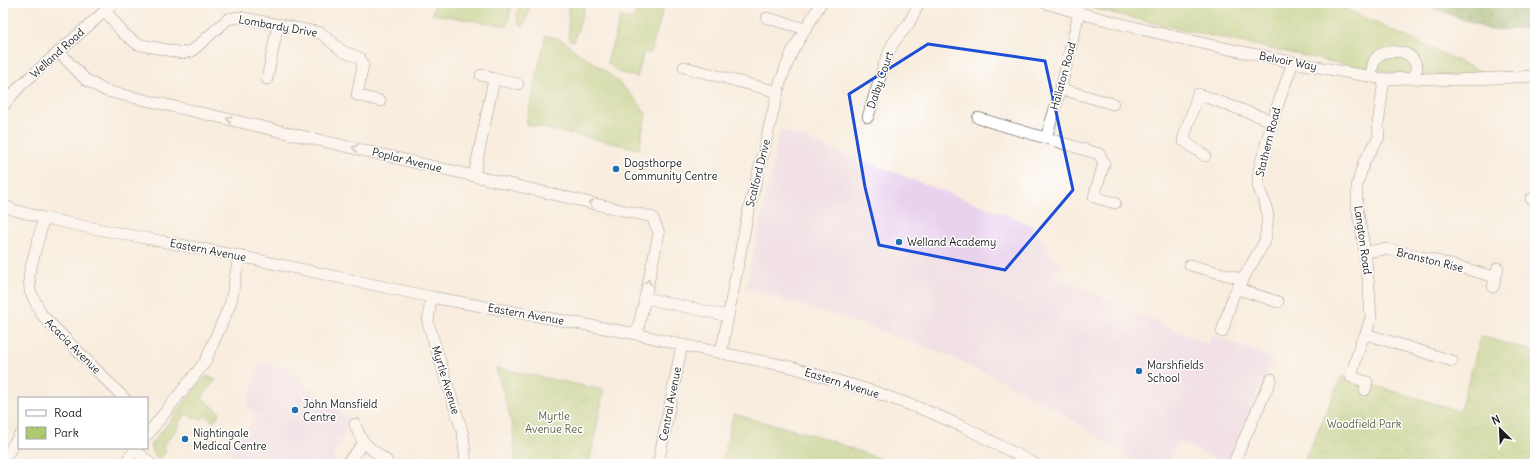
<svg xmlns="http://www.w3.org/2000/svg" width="1538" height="467" viewBox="0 0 1538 467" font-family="Delius,sans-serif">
  <defs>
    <pattern id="forest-firs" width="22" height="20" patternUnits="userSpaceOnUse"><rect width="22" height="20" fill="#8aae63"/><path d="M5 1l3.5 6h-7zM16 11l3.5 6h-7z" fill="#708d51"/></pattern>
    <pattern id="park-crowns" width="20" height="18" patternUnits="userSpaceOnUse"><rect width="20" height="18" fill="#adca71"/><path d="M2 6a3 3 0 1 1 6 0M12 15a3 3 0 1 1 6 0" fill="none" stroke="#94ad61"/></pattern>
    <pattern id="garden-dots" width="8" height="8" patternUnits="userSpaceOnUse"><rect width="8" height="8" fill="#adca71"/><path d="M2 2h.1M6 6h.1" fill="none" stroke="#94ad61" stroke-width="1.8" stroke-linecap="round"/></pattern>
  </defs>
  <rect width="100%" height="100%" fill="#fff"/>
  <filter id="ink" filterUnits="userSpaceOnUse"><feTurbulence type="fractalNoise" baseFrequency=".025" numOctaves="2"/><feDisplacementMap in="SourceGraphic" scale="8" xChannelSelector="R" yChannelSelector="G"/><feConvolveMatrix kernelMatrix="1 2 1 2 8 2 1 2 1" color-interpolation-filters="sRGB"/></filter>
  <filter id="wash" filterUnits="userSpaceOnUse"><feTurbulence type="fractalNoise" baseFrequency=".012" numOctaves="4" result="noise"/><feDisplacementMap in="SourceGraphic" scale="16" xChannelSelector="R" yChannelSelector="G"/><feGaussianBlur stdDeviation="0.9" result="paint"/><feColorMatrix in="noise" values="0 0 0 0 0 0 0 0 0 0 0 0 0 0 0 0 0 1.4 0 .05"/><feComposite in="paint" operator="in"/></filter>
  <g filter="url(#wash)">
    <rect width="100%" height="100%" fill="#f8edde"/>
    <g fill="#e9d2ee">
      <polygon points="780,129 1032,225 1054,259 1061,262 1055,276 1209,345 1211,334 1273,359 1226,463 1178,442 1168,464 1136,464 1115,448 1063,414 1004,382 945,354 852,321 746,288"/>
      <polygon points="260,362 286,368 350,420 334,454 332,464 241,464 228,453 258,415 246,405"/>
    </g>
    <g fill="#adca71" stroke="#647346">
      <polygon points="435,3 512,3 507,26 432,14"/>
      <path d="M520 3H531L524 27C513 23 518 12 520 3Z"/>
      <polygon points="568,3 577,3 585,5 574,41 570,40 569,36"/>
      <polygon points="638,3 665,3 650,54 644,52 637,77 618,72 607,62 621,16 633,20"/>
      <polygon points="1071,3 1333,3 1489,75 1421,76 1361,68 1179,29"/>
      <path d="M546 35C551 37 558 38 563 41 568 43 574 51 580 54 607 71 627 87 646 113L639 149 526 124Z"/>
      <path d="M206 376 216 379 202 398 220 413 213 422 205 415 201 420 195 416 193 418 186 413 178 424 180 425 162 447 167 451 159 460C154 455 150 452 151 444Z"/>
    </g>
    <polygon fill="url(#forest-firs)" stroke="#536540" points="1420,3 1535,3 1535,28 1491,30"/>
    <g fill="url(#park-crowns)" stroke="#647346">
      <polygon points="1481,336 1533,351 1531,362 1535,363 1535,464 1303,464 1342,376 1460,411"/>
      <polygon points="496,368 604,390 589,464 516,464 512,424"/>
    </g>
    <polygon fill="url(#garden-dots)" stroke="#647346" points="733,414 814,435 894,464 722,464"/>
  </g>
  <g filter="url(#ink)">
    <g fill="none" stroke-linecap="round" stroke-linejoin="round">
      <defs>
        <g id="minor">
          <path d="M1045 3C1156 36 1270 59 1384 79L1412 78 1455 80 1535 76"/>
          <polyline points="105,10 123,33 137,44 182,53 192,51 228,19 239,17 321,33 342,51 360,58 363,65 357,95 380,101"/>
          <polyline points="767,18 806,29"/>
          <polyline points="59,52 86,80 106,91 652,217 659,233 637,334"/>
          <polyline points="684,67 778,92"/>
          <path d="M1371 77C1372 70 1372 61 1378 56 1386 50 1404 50 1411 57 1414 60 1416 64 1417 68L1412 78"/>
          <polyline points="267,79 278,24"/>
          <polyline points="494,79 518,84"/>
          <polyline points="1061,89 1113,104"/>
          <polyline points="3,106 20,86 114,3"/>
          <polyline points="868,117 884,64 893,43 909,23 919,3"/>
          <polyline points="978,118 1099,154 1104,163 1094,197 1115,203"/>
          <polyline points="1046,138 1060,92 1079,13"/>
          <polyline points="1205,156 1183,140 1198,94 1272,121"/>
          <polyline points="474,176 494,79 481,75"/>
          <polyline points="1531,199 1535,200"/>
          <polyline points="3,205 14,210 44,218 87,227 239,256 431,297 637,334 682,345 791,367 872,391 927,411 964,427 1035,464"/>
          <polyline points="44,218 29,274 30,291 42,315 124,398"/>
          <polyline points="1365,252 1386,249 1419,256 1495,277"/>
          <polyline points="1190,265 1242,279"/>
          <polyline points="1493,287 1498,268"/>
          <polyline points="1238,289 1278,302"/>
          <polyline points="431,297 428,323 463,434 466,464"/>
          <polyline points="645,298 728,316"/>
          <polyline points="1222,332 1233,296 1265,241 1268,215 1265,203 1258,186 1259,170 1272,121 1293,62"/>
          <polyline points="1366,334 1452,361"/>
          <polyline points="721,353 747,218 780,83 792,52 821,3"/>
          <polyline points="1365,390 1367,382 1351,377 1361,342 1366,334 1371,317 1369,288 1365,252 1357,207 1357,185 1364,162 1379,137 1378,125 1384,79"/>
          <path d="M355 424C362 445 370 448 387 461"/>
          <polyline points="147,435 205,362 231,302 239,256"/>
          <polyline points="135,450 151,464"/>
          <polyline points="3,461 19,436"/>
          <polyline points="124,464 137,448"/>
          <polyline points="346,464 364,443"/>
          <polyline points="658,464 682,345"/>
          <polyline points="1233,464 1271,379"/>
        </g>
      </defs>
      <use href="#minor" stroke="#3d3b39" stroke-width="12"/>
      <use href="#minor" stroke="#fff" stroke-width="11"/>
    </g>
    <defs><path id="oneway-chevron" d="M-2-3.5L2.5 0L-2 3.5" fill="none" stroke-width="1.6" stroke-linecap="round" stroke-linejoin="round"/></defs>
    <g stroke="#999">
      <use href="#oneway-chevron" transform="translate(229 119) rotate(-167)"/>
      <use href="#oneway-chevron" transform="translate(355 148) rotate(-167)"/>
      <use href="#oneway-chevron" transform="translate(591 203) rotate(-167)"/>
      <use href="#oneway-chevron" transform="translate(648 282) rotate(-78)"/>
    </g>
  </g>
  <path d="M0 0H1538V467H0ZM928 44 1045 61 1073 190 1005 270 879 245 865 187 849 94Z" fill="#f8edde" fill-opacity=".55" fill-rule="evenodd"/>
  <path fill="none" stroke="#1d4ed8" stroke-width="3" stroke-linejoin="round" d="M928 44 1045 61 1073 190 1005 270 879 245 865 187 849 94Z"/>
  <g fill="#1f6fb2" stroke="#fff" stroke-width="1.5">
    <circle cx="616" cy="169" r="4"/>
    <circle cx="899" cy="242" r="4"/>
    <circle cx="1139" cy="371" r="4"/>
    <circle cx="295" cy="410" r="4"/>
    <circle cx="185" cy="439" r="4"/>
  </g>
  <g text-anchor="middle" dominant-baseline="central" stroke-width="3" stroke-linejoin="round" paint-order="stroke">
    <g font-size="11" fill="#1c1c1c" stroke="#fff">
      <text transform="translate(278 26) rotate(10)">Lombardy Drive</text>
      <text transform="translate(57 53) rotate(-42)">Welland Road</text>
      <text transform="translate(1288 61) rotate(11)">Belvoir Way</text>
      <text transform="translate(1063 76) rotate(-75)">Hallaton Road</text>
      <text transform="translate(880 80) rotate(-71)">Dalby Court</text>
      <text transform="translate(1268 142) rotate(-76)">Stathern Road</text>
      <text transform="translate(407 160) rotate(14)">Poplar Avenue</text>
      <text transform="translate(758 173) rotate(-76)">Scalford Drive</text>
      <text transform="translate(1363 240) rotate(82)">Langton Road</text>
      <text transform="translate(208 250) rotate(11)">Eastern Avenue</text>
      <text transform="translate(1430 260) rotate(14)">Branston Rise</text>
      <text transform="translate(526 314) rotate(10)">Eastern Avenue</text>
      <text transform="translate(73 346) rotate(45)">Acacia Avenue</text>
      <text transform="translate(446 380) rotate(73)">Myrtle Avenue</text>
      <text transform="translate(842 383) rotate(17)">Eastern Avenue</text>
      <text transform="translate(670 404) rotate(-79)">Central Avenue</text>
    </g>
    <g font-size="11" fill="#1c1c1c" stroke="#fff" text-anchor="start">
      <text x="624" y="163">Dogsthorpe<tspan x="624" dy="13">Community Centre</tspan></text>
      <text x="907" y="242">Welland Academy</text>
      <text x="1147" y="365">Marshfields<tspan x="1147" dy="13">School</tspan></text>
      <text x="303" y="404">John Mansfield<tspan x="303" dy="13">Centre</tspan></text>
      <text x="193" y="433">Nightingale<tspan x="193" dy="13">Medical Centre</tspan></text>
    </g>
    <g font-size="11" fill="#56623e" stroke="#fff">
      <text x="554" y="416">Myrtle<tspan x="554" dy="13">Avenue Rec</tspan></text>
      <text x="1364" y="424">Woodfield Park</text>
    </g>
  </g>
  <rect width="1538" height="467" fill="none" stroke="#fff" stroke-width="16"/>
  <rect x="18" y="397" width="130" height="52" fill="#ffffff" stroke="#a4a4a4"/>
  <rect x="26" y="410" width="20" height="6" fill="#ffffff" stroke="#a4a4a4"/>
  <text x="54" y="417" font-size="12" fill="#1c1c1c">Road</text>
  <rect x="26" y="427" width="20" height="12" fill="url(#park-crowns)" stroke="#a4a4a4"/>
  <text x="54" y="437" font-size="12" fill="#1c1c1c">Park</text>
  <g transform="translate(1500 429) rotate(336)" stroke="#ffffff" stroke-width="3" paint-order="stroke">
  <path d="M0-3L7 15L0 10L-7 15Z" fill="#1c1c1c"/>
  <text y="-6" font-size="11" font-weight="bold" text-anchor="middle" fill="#1c1c1c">N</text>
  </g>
</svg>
